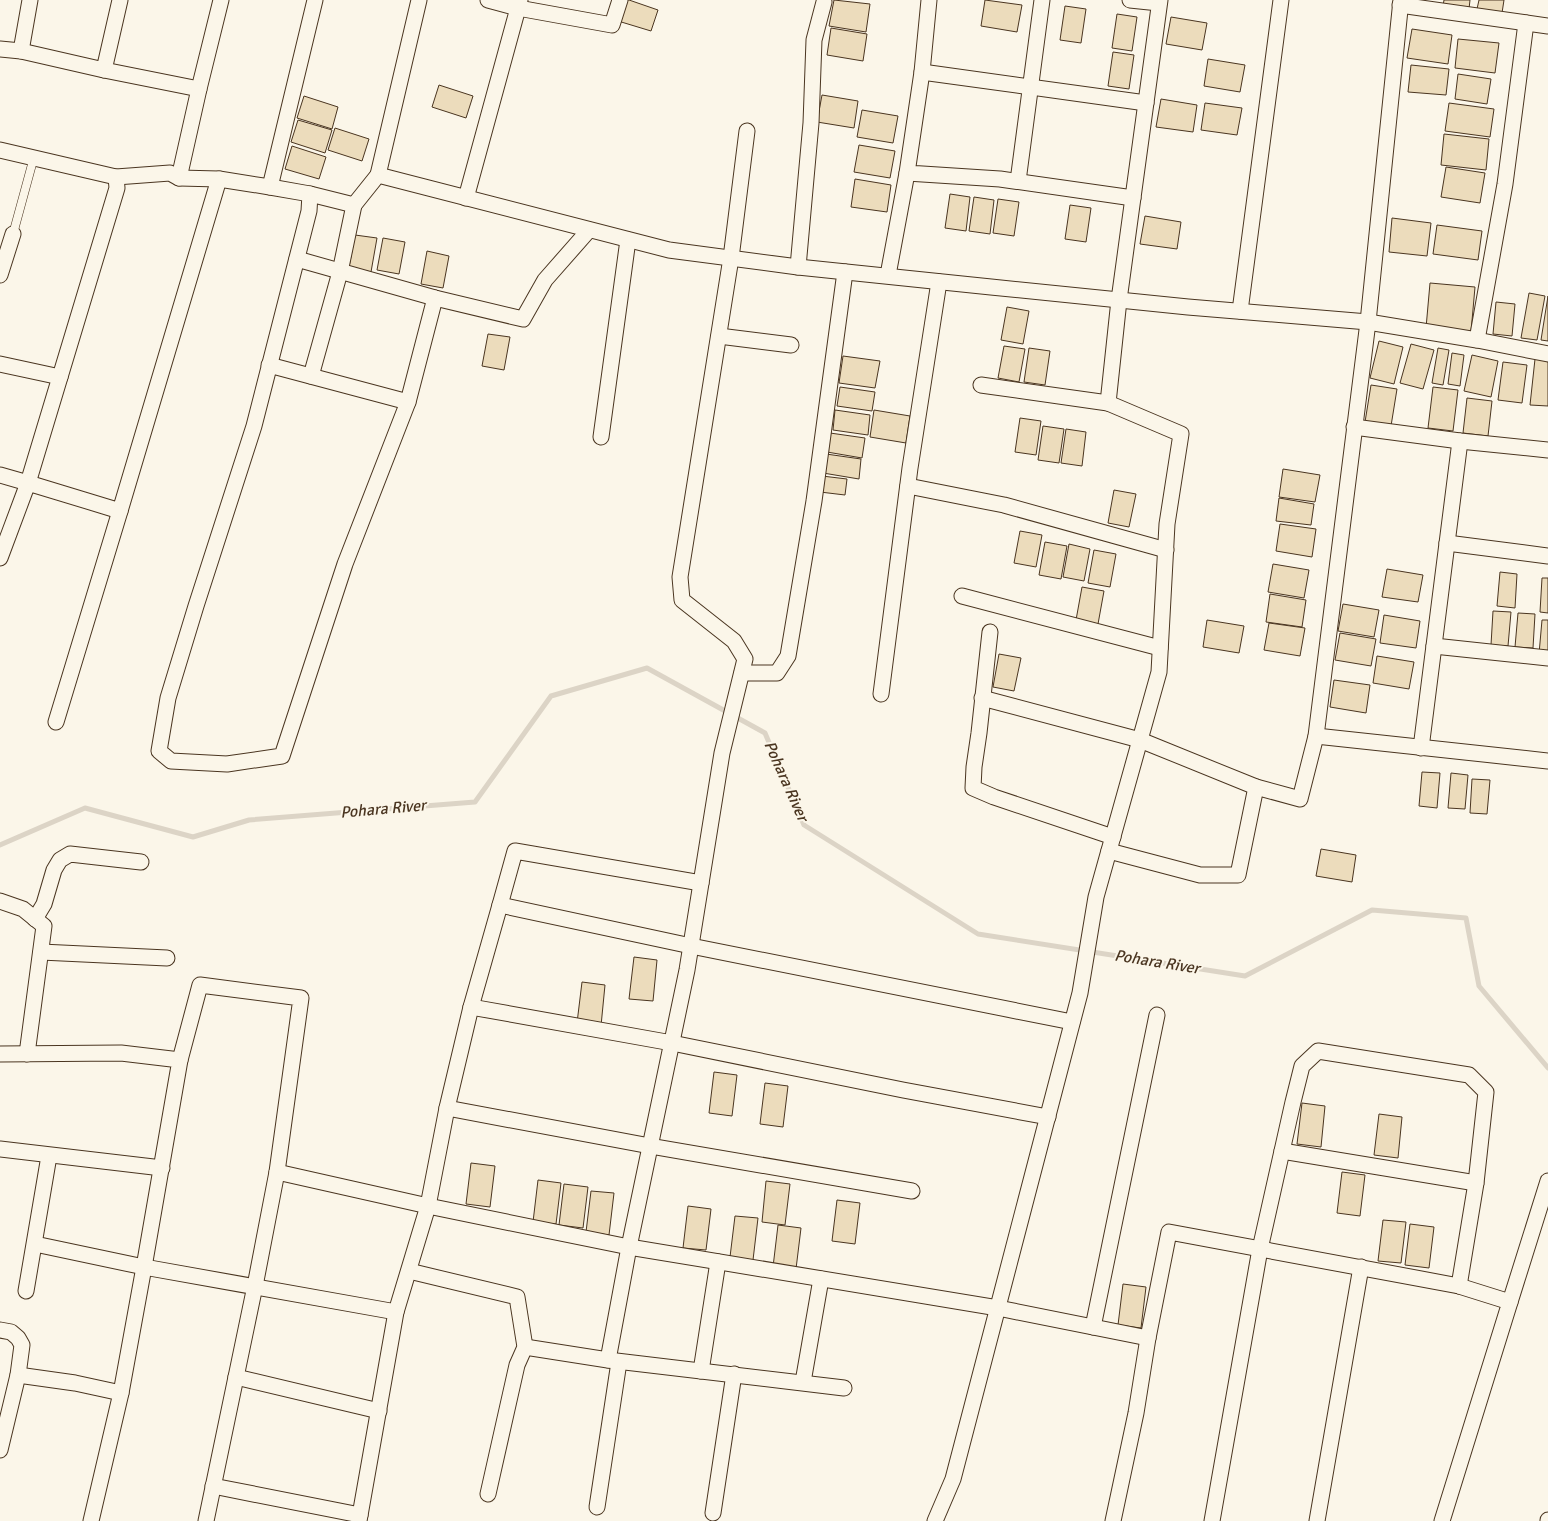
<svg xmlns="http://www.w3.org/2000/svg" width="1548" height="1521" viewBox="0 0 1548 1521" font-family="Signika,sans-serif">
  <rect width="100%" height="100%" fill="#fbf6e9"/>
  <g fill="none" stroke-linecap="round" stroke-linejoin="round">
    <polyline stroke="#dcd4c6" stroke-width="5" points="0,845 85,808 193,837 249,820 475,802 551,696 647,668 765,733 804,825 978,934 1245,976 1372,910 1466,918 1479,986 1548,1068"/>
  </g>
  <g fill="#ecdcbc" stroke="#4a3520">
    <polygon points="625,0 629,0 658,10 651,31 618,21"/>
    <polygon points="834,0 870,4 866,32 829,26"/>
    <polygon points="985,0 1022,5 1017,32 981,26"/>
    <polygon points="1444,0 1470,0 1469,9 1443,6"/>
    <polygon points="1479,0 1504,0 1502,13 1477,9"/>
    <polygon points="1065,6 1086,9 1081,43 1060,40"/>
    <polygon points="1117,14 1137,17 1132,51 1112,48"/>
    <polygon points="1171,17 1207,23 1202,50 1166,44"/>
    <polygon points="831,28 867,34 863,61 827,55"/>
    <polygon points="1412,29 1452,35 1448,64 1407,58"/>
    <polygon points="1458,39 1499,43 1495,73 1455,68"/>
    <polygon points="1113,52 1134,55 1129,89 1108,86"/>
    <polygon points="1208,59 1245,65 1240,92 1204,86"/>
    <polygon points="1411,65 1449,69 1446,95 1408,92"/>
    <polygon points="1458,74 1491,79 1487,104 1455,99"/>
    <polygon points="439,85 473,96 466,118 432,107"/>
    <polygon points="822,95 858,101 854,128 817,122"/>
    <polygon points="304,96 338,107 332,129 297,118"/>
    <polygon points="1161,99 1197,105 1193,132 1156,127"/>
    <polygon points="1205,103 1242,108 1237,135 1201,130"/>
    <polygon points="1449,103 1494,109 1490,137 1445,131"/>
    <polygon points="862,110 898,116 893,143 857,137"/>
    <polygon points="298,120 332,130 325,153 291,142"/>
    <polygon points="335,128 369,139 362,161 328,150"/>
    <polygon points="1444,134 1489,139 1486,170 1441,165"/>
    <polygon points="859,145 895,151 890,178 854,172"/>
    <polygon points="292,146 326,157 319,179 285,169"/>
    <polygon points="1446,167 1485,173 1480,203 1441,197"/>
    <polygon points="855,179 891,185 887,212 851,207"/>
    <polygon points="950,194 970,197 966,231 945,228"/>
    <polygon points="974,197 994,200 990,234 969,231"/>
    <polygon points="998,199 1019,202 1014,236 993,233"/>
    <polygon points="1070,205 1091,208 1086,242 1065,239"/>
    <polygon points="1145,216 1181,222 1177,249 1140,244"/>
    <polygon points="1392,218 1431,223 1427,256 1389,252"/>
    <polygon points="1437,225 1482,231 1478,260 1433,254"/>
    <polygon points="355,235 377,238 371,272 349,267"/>
    <polygon points="383,238 405,242 399,274 377,270"/>
    <polygon points="427,251 449,256 443,288 421,284"/>
    <polygon points="1430,283 1475,287 1471,332 1426,328"/>
    <polygon points="1529,293 1545,296 1537,340 1521,338"/>
    <polygon points="1548,296 1548,341 1541,340"/>
    <polygon points="1496,302 1515,304 1512,336 1493,334"/>
    <polygon points="1007,307 1029,311 1023,344 1001,340"/>
    <polygon points="488,334 510,337 504,370 482,366"/>
    <polygon points="1379,341 1403,347 1394,384 1370,378"/>
    <polygon points="1411,344 1434,350 1423,389 1400,383"/>
    <polygon points="1004,346 1025,349 1019,382 998,378"/>
    <polygon points="1029,348 1050,351 1045,385 1024,382"/>
    <polygon points="1438,348 1449,350 1443,385 1432,383"/>
    <polygon points="1452,353 1464,355 1460,386 1448,384"/>
    <polygon points="1472,355 1498,361 1491,397 1464,391"/>
    <polygon points="843,356 880,361 875,388 839,383"/>
    <polygon points="1535,359 1548,360 1548,406 1530,405"/>
    <polygon points="1503,362 1527,365 1522,403 1498,400"/>
    <polygon points="1371,385 1397,389 1391,426 1365,422"/>
    <polygon points="840,387 875,392 872,411 837,406"/>
    <polygon points="1433,387 1458,390 1453,431 1428,428"/>
    <polygon points="1467,398 1492,401 1488,436 1463,433"/>
    <polygon points="835,410 870,415 868,435 833,430"/>
    <polygon points="874,410 910,416 906,443 870,437"/>
    <polygon points="1020,418 1041,421 1036,455 1015,452"/>
    <polygon points="1043,426 1064,429 1059,463 1038,460"/>
    <polygon points="1066,429 1086,432 1082,466 1061,463"/>
    <polygon points="830,433 865,438 862,458 827,452"/>
    <polygon points="826,454 861,459 859,479 823,473"/>
    <polygon points="1283,469 1320,475 1315,502 1279,497"/>
    <polygon points="822,476 847,479 845,495 820,492"/>
    <polygon points="1114,490 1136,494 1129,527 1108,523"/>
    <polygon points="1279,498 1314,504 1311,525 1276,521"/>
    <polygon points="1280,524 1316,529 1312,557 1276,551"/>
    <polygon points="1020,531 1042,535 1036,567 1014,563"/>
    <polygon points="1045,542 1067,546 1061,579 1039,575"/>
    <polygon points="1069,544 1090,549 1084,581 1063,577"/>
    <polygon points="1094,550 1116,554 1110,587 1088,583"/>
    <polygon points="1273,564 1309,570 1304,598 1268,592"/>
    <polygon points="1387,569 1423,575 1418,602 1382,597"/>
    <polygon points="1500,572 1517,574 1515,608 1497,606"/>
    <polygon points="1542,578 1548,578 1548,613 1540,612"/>
    <polygon points="1082,587 1104,591 1098,624 1076,620"/>
    <polygon points="1270,594 1306,600 1302,627 1266,622"/>
    <polygon points="1343,604 1379,610 1374,637 1338,631"/>
    <polygon points="1493,611 1511,612 1508,646 1491,645"/>
    <polygon points="1518,613 1535,614 1533,648 1515,647"/>
    <polygon points="1384,615 1420,621 1416,648 1380,643"/>
    <polygon points="1207,620 1244,626 1239,653 1203,647"/>
    <polygon points="1542,620 1548,620 1548,655 1539,654"/>
    <polygon points="1269,623 1305,628 1300,656 1264,650"/>
    <polygon points="1340,633 1376,639 1371,666 1335,660"/>
    <polygon points="999,654 1021,658 1014,691 993,687"/>
    <polygon points="1377,656 1414,662 1409,689 1373,683"/>
    <polygon points="1334,680 1370,685 1366,713 1330,707"/>
    <polygon points="1422,772 1440,773 1437,808 1419,806"/>
    <polygon points="1451,773 1468,775 1465,809 1448,808"/>
    <polygon points="1472,779 1490,780 1487,814 1470,813"/>
    <polygon points="1321,849 1356,855 1352,882 1316,876"/>
    <polygon points="634,957 657,960 653,1001 629,999"/>
    <polygon points="582,982 605,985 601,1026 577,1023"/>
    <polygon points="714,1072 737,1075 732,1116 709,1113"/>
    <polygon points="765,1083 788,1086 783,1127 760,1124"/>
    <polygon points="1302,1103 1325,1106 1321,1147 1297,1144"/>
    <polygon points="1379,1114 1402,1117 1398,1158 1374,1155"/>
    <polygon points="471,1163 495,1166 490,1207 466,1204"/>
    <polygon points="1342,1172 1365,1175 1360,1216 1337,1213"/>
    <polygon points="538,1180 561,1183 556,1224 533,1222"/>
    <polygon points="766,1181 790,1184 785,1225 762,1222"/>
    <polygon points="564,1184 588,1187 583,1228 559,1225"/>
    <polygon points="591,1191 614,1193 609,1235 586,1232"/>
    <polygon points="837,1200 860,1203 855,1244 832,1241"/>
    <polygon points="688,1206 711,1209 706,1250 683,1248"/>
    <polygon points="735,1216 758,1218 753,1260 730,1257"/>
    <polygon points="1383,1220 1406,1222 1401,1263 1378,1261"/>
    <polygon points="1410,1224 1434,1227 1429,1268 1405,1265"/>
    <polygon points="778,1225 801,1228 796,1269 773,1267"/>
    <polygon points="1123,1284 1146,1287 1141,1328 1118,1325"/>
  </g>
  <g fill="none" stroke-linecap="round" stroke-linejoin="round">
    <defs>
      <polyline id="service" points="13,234 34,157"/>
      <g id="minor">
        <polyline points="520,0 518,8 612,25 620,0"/>
        <polyline points="929,0 922,72 907,173 1000,179 1133,198"/>
        <polyline points="1130,0 1159,3"/>
        <polyline points="1400,5 1548,26"/>
        <polyline points="0,49 21,51 104,70 120,0"/>
        <polyline points="21,51 30,0"/>
        <polyline points="104,70 199,89"/>
        <polyline points="922,72 1146,103"/>
        <polyline points="0,150 116,177 170,173 179,178 219,179 270,187 310,194 354,205 378,175 669,250 798,267 991,287 1188,307 1368,322 1477,340 1505,184 1526,23"/>
        <polyline points="378,175 419,0"/>
        <polyline points="179,178 199,89 221,0"/>
        <polyline points="1018,181 1042,0"/>
        <polyline points="270,187 315,0"/>
        <polyline points="310,194 309,211 254,426 196,606 168,698 159,751 171,761 227,764 282,756 345,564 408,402 435,298"/>
        <polyline points="466,198 518,8 488,0"/>
        <polyline points="297,259 435,298 523,319 545,280 589,230"/>
        <polyline points="798,267 811,123 814,40 824,2"/>
        <polyline points="0,275 13,234"/>
        <polyline points="888,275 907,173"/>
        <polyline points="1240,311 1281,0"/>
        <polyline points="719,336 791,345"/>
        <polyline points="1477,340 1548,354"/>
        <polyline points="0,364 60,377"/>
        <polyline points="269,365 408,402"/>
        <polyline points="311,376 340,272 354,205"/>
        <polyline points="981,385 1108,403"/>
        <polyline points="1354,427 1460,441 1548,450"/>
        <polyline points="601,437 628,240"/>
        <polyline points="0,475 28,483 117,188 116,177"/>
        <polyline points="908,486 1004,505 1166,550"/>
        <polyline points="1447,543 1548,556"/>
        <polyline points="0,558 28,483 120,511 219,179"/>
        <polyline points="962,596 1160,648"/>
        <polyline points="990,632 979,733 974,767 973,788 994,797 1113,837"/>
        <polyline points="1434,646 1548,658"/>
        <polyline points="742,673 777,673 788,656 814,501 845,272"/>
        <polyline points="881,694 910,468 939,282"/>
        <polyline points="982,698 1140,740 1256,787"/>
        <polyline points="56,722 120,511"/>
        <polyline points="1316,736 1548,761"/>
        <polyline points="1421,748 1460,441"/>
        <polyline points="1109,851 1200,875 1238,875 1256,787 1300,799 1316,736 1324,672 1368,322 1401,0"/>
        <polyline points="0,901 23,909 44,926 27,1054"/>
        <polyline points="500,905 515,851 701,883"/>
        <polyline points="35,919 44,904 54,870 60,860 70,854 141,862"/>
        <polyline points="41,952 167,958"/>
        <polyline points="471,1007 672,1043 903,1090 1048,1117"/>
        <polyline points="0,1054 121,1053 180,1060 144,1267 121,1393 91,1521"/>
        <polyline points="180,1060 200,985 301,998 277,1172 255,1286 206,1521"/>
        <polyline points="447,1108 650,1146 912,1191"/>
        <polyline points="0,1149 162,1168"/>
        <polyline points="1282,1151 1476,1183"/>
        <polyline points="277,1172 428,1206 629,1247 998,1308 1148,1338 1169,1232 1459,1286 1510,1302 1442,1521"/>
        <polyline points="35,1244 144,1267 396,1312"/>
        <polyline points="409,1271 517,1297 525,1347 517,1365 488,1494"/>
        <polyline points="26,1291 49,1156"/>
        <polyline points="1510,1302 1548,1181"/>
        <polyline points="1093,1327 1157,1015"/>
        <polyline points="0,1330 11,1332 18,1338 22,1345 18,1375 0,1450"/>
        <polyline points="525,1347 608,1360 844,1388"/>
        <polyline points="608,1360 629,1247 687,970 722,753 745,659 734,641 682,600 680,577 731,258 747,131"/>
        <polyline points="701,1371 718,1262"/>
        <polyline points="18,1375 75,1383 121,1393"/>
        <polyline points="236,1377 379,1411"/>
        <polyline points="803,1382 821,1279"/>
        <polyline points="213,1486 360,1515"/>
        <polyline points="597,1507 619,1362"/>
        <polyline points="713,1513 734,1374"/>
        <polyline points="359,1521 396,1312 428,1206 447,1108 471,1007 500,905 691,946 1072,1022"/>
        <polyline points="935,1521 953,1479 1080,993 1096,897 1159,672 1167,524 1181,434 1108,403 1119,300 1160,0"/>
        <polyline points="1113,1521 1136,1413 1148,1338"/>
        <polyline points="1212,1521 1260,1249 1293,1102 1302,1066 1318,1051 1469,1075 1486,1092 1476,1183 1459,1286"/>
        <polyline points="1317,1521 1361,1267"/>
        <polyline points="1548,1521 1548,1520"/>
      </g>
    </defs>
    <use href="#service" stroke="#4a3520" stroke-width="9"/>
    <use href="#minor" stroke="#4a3520" stroke-width="17"/>
    <use href="#service" stroke="#fbf6e9" stroke-width="8"/>
    <use href="#minor" stroke="#fbf6e9" stroke-width="15"/>
  </g>
  <g text-anchor="middle" dominant-baseline="central" stroke-width="4" stroke-linejoin="round" paint-order="stroke">
    <g font-size="16" font-style="italic" fill="#4a3520" stroke="#fbf6e9">
      <text transform="translate(786 781) rotate(66)">Pohara River</text>
      <text transform="translate(383 809) rotate(-5)">Pohara River</text>
      <text transform="translate(1157 962) rotate(9)">Pohara River</text>
    </g>
  </g>
</svg>
